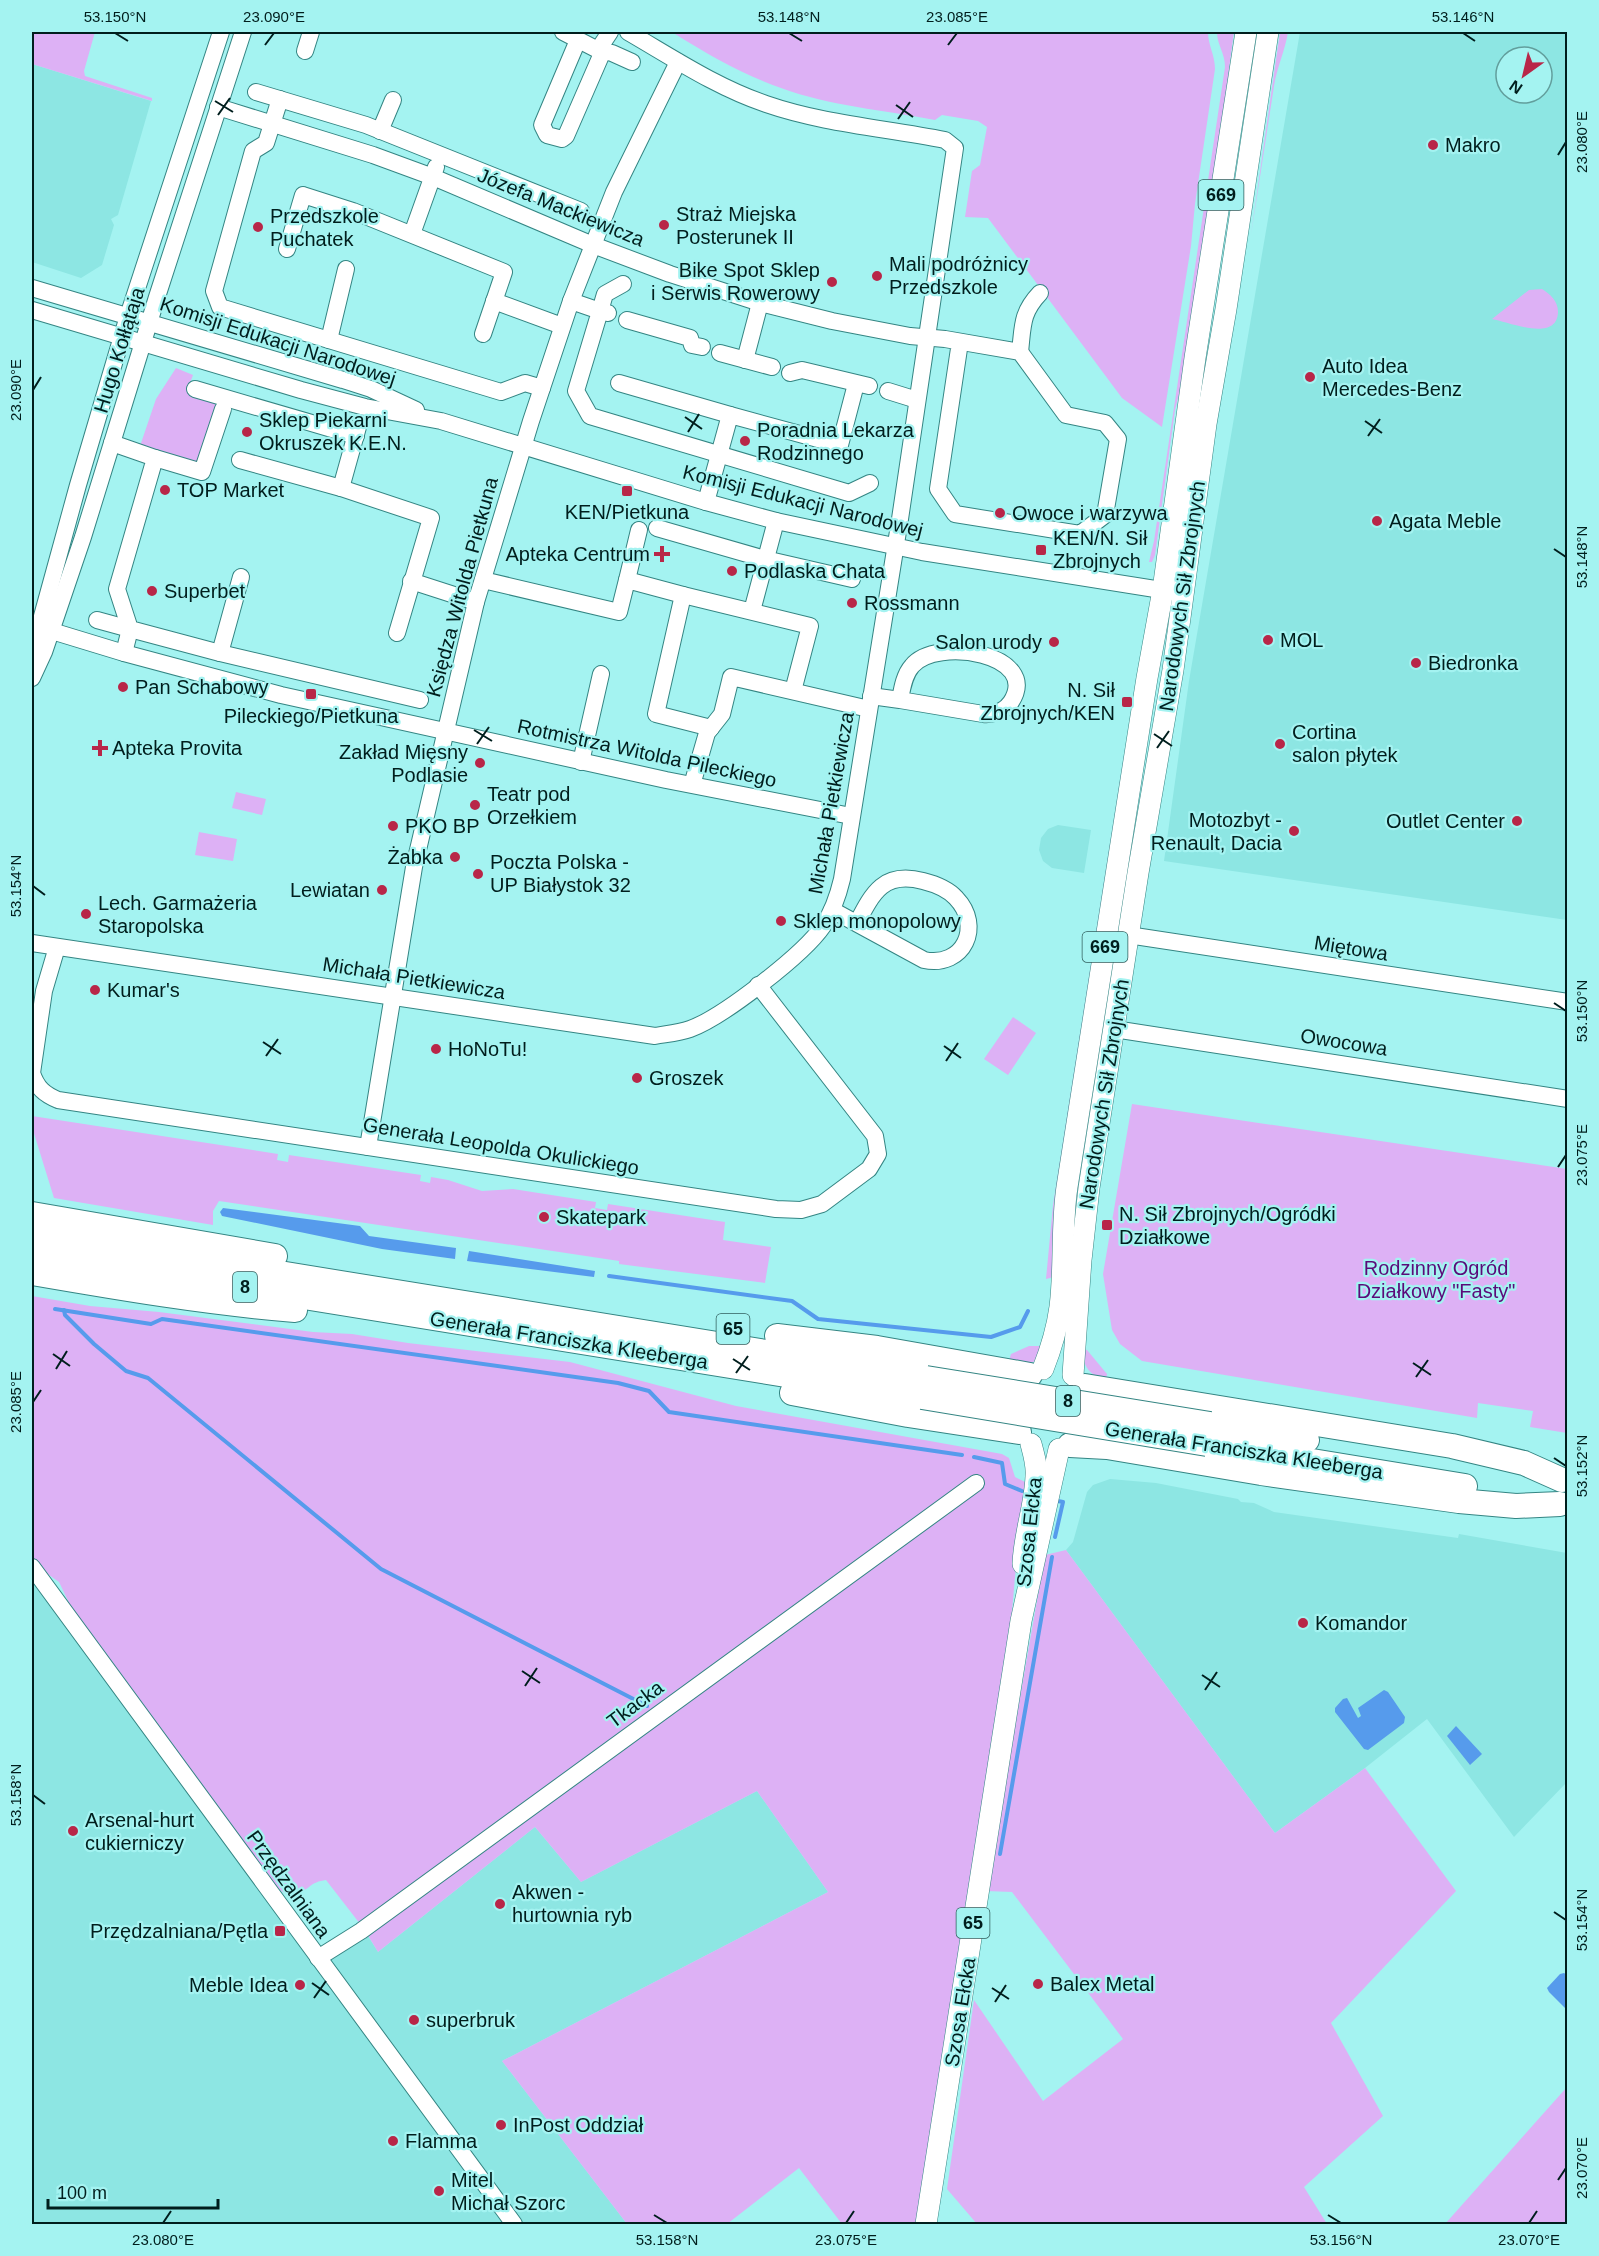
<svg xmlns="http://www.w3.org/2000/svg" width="1599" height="2256" viewBox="0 0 1599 2256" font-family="Arial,sans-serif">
  <rect width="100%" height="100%" fill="#a4f3f1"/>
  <g fill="#8de6e3" fill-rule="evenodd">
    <path d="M1300 32H1567V920L1164 861 1189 681ZM1506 57H1542V93H1506Z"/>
    <polygon points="32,64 151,101 118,215 111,219 114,225 102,265 81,278 32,262"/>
    <polygon points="1058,825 1091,830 1084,873 1052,868 1043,861 1039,850 1041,838 1048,829"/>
    <polygon points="1110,1479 1156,1483 1238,1499 1241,1502 1254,1503 1274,1512 1458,1538 1459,1534 1567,1553 1567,1782 1514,1837 1427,1719 1365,1768 1275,1833 1066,1550 1073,1542 1087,1492 1093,1485"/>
    <polygon points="32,1576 311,1961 363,1928 378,1952 535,1827 581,1882 757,1791 828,1892 502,2061 627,2224 32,2224"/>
  </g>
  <g fill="#ddb1f5">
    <polygon points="32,32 95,32 84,71 85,76 152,98 152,101 32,64"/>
    <path d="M676 32H1208C1208 45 1215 55 1215 69L1195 204 1191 246 1162 427 1122 398 988 218 965 217 972 171 980 165 987 127 978 121 942 115 935 120C884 110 830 106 781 88 741 74 711 56 675 34Z"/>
    <path d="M1217 32H1234L1192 343 1175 410 1155 555 1152 562H1149L1154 541 1225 67C1225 53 1217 45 1217 32Z"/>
    <path d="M1280 32H1288C1285 51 1277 67 1274 86L1251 235Z"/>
    <path d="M1542 289C1550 294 1558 301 1558 312 1557 343 1509 322 1492 319L1529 290Z"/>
    <polygon points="176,368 193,375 187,391 217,401 196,465 139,449 156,399"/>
    <polygon points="1126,743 1054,1277 1046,1279 1053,1205"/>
    <polygon points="236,792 266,799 262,815 232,808"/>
    <polygon points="199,832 237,839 233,861 195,855"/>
    <polygon points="1013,1017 1036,1033 1008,1075 984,1059"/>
    <polygon points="1132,1104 1567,1169 1567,1433 1530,1427 1533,1411 1478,1403 1477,1418 1142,1361 1120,1344 1112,1330 1103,1274"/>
    <polygon points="32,1116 278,1154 277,1160 288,1162 289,1155 421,1175 420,1181 430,1183 431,1177 448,1180 482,1191 513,1189 596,1202 595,1208 607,1210 608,1204 725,1222 723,1240 771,1247 765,1283 619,1264 619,1261 219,1201 213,1211 213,1225 54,1198 32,1127"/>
    <path d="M32 1296 90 1306 159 1312 313 1332 352 1334 408 1343 570 1362 736 1406 1002 1454 1009 1458 1015 1477 1027 1483 1018 1544 1011 1622 918 2224H842L799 2168 727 2224H627L502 2061 828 1892 757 1791 581 1882 535 1827 378 1952 364 1929 326 1880C318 1881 314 1883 309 1887 284 1905 280 1889 265 1870H262L72 1609 59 1582 42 1570 32 1556Z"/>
    <path d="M1029 1346H1046C1036 1366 1029 1365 1008 1364L1011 1354Z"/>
    <path d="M1083 1349 1087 1350 1107 1374 1106 1380C1090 1376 1082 1366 1083 1349Z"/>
    <polygon points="1066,1550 1275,1833 1365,1768 1456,1891 1331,2023 1383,2116 1304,2187 1327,2224 977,2224 947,2189 974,2000 1043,2101 1123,2039 1012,1892 986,1891 1045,1555"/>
    <polygon points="1567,2087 1567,2224 1445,2224"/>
  </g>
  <g fill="#569bec">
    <polygon points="223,1208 360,1226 369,1236 456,1248 455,1259 382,1249 222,1216 220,1212"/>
    <polygon points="469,1251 595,1271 594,1277 467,1261"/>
    <polygon points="1384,1690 1388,1692 1405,1717 1404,1723 1368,1750 1364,1749 1335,1712 1335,1708 1343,1699 1347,1698 1358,1718 1361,1716 1358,1708"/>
    <polygon points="1456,1726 1482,1754 1470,1765 1447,1736"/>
    <polygon points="1564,1973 1567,1975 1567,2010 1549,1992 1547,1988 1560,1974"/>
  </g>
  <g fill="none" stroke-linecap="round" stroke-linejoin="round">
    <g stroke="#569bec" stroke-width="4">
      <polyline points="609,1276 792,1301 818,1319 991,1337 1020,1327 1028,1311"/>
      <polyline points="55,1309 151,1324 162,1319 618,1383 649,1391 669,1412 962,1455"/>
      <polyline points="64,1310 65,1315 94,1344 126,1371 148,1378 381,1569 647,1706"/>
      <polyline points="974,1457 1002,1463 1005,1484 1022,1491"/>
      <polyline points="1055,1537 1063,1502 1058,1501"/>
      <polyline points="1000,1854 1052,1557"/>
    </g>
    <defs>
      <g id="minor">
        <polyline points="563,32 598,50 610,32"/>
        <polyline points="578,40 542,125 547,135 562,139 566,136 603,51"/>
        <polyline points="598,50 612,53 632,62"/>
        <polyline points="305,51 311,32"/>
        <polyline points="256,92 366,125 581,211"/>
        <polyline points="280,99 266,143 253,151 214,291 220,307 501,392 525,383 542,388"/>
        <polyline points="218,107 373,155 433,177 593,245 670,274 760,303 832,321 910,336 945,339 1020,352 1066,415 1105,423 1118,439 1105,515 1080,534 955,514 938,489 960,342"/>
        <polyline points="380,131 393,100"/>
        <polyline points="412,234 436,167"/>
        <polyline points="287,249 303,195 353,211 504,272 483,334"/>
        <polyline points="32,288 343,380 371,389 416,410"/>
        <polyline points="494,301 562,326"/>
        <polyline points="571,301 600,311 576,391 590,416 849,493 870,483"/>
        <polyline points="32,310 301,390 365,407 441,421 706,502 776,521 922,552 1174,592"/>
        <polyline points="608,313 600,311 605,294 623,284"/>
        <polyline points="627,320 690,338 692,345 702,347"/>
        <polyline points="329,340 346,269"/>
        <path d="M1020 352C1023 326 1021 313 1040 293"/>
        <polyline points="720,353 772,367"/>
        <polyline points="745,360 760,303"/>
        <polyline points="790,373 802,370 869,386"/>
        <polyline points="619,383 730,415"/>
        <polyline points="195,389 356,436"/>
        <polyline points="888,391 917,400"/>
        <polyline points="112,443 155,458 117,589 130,629 220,653 420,700"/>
        <polyline points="155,458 202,472 223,409"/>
        <polyline points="240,460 341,488 431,518 397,633"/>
        <polyline points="341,488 358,427"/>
        <polyline points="706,502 730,415 840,445 856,384"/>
        <polyline points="657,528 765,559 852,579"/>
        <polyline points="483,580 619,612 627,580 683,595"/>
        <polyline points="627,580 639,530"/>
        <polyline points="411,581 476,602"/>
        <polyline points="752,611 776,521"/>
        <polyline points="97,620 130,629 124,653"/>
        <polyline points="32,625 124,653 281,695 666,780 851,816"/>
        <polyline points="220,653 241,577"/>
        <polyline points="32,662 33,649 78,485 128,316 221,32"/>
        <polyline points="32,678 44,652 83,537 157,297 243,32"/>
        <path d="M871 696 900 700C902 689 904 675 912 666 936 636 1042 654 1011 702 1005 711 994 715 983 714L900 700"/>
        <polyline points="711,728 656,714 683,595 810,626 793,691"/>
        <polyline points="581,762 601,674"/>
        <polyline points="694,778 707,733 722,714 731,677 869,709"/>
        <path d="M832 910 924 960C964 968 983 926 956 898 947 888 935 884 923 881 884 871 873 892 857 923"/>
        <polyline points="1128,935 1568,1002"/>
        <path d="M32 943 655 1036C666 1034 679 1033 690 1029 723 1017 804 954 823 926 833 911 838 896 842 879L900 519 955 148 945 140C885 128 824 124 766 104 716 87 673 58 628 32"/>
        <path d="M57 947 44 991 32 1073C37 1088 44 1094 58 1100L776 1209 801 1210 822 1204 869 1169 878 1154 875 1136 758 985"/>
        <polyline points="1114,1029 1568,1099"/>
        <polyline points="368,1147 414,867 476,602 531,421 571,301 614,192 678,62"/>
        <polyline points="32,1567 514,2224"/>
        <polyline points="318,1958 361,1931 976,1483"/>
      </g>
      <g id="major">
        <path d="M1043 1369C1051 1349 1057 1329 1060 1307 1065 1267 1061 1227 1067 1187L1147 678 1163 590 1195 358 1246 32"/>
        <polyline points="1073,1375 1081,1260 1089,1188 1138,873 1173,670 1206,424 1226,309 1268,32"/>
        <path d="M1023 1564C1024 1534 1035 1506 1036 1476 1037 1465 1034 1455 1031 1444"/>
        <polyline points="926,2224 1021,1621 1059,1449"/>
      </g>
      <g id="highway">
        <polyline points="32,1214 275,1256"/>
        <polyline points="32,1233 926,1378"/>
        <polyline points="32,1253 922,1397"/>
        <path d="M32 1273C119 1288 207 1303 295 1310"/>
        <polyline points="777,1336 877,1348 1030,1375"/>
        <polyline points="1085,1386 1452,1446 1524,1463 1562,1480"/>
        <polyline points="792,1393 908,1415 1019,1432"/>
        <polyline points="1210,1424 1307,1440"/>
        <polyline points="1207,1444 1465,1486"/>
        <polyline points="1070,1445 1107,1447 1261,1473 1459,1501 1516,1506 1560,1504"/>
      </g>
    </defs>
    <use href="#minor" stroke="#348583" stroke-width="18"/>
    <use href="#major" stroke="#348583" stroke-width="22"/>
    <use href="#highway" stroke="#348583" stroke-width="26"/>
    <use href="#minor" stroke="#fff" stroke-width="16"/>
    <use href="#major" stroke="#fff" stroke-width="21"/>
    <use href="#highway" stroke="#fff" stroke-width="24"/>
    <defs>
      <g id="highway-bridge">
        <polyline points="926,1378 1210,1424"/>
        <polyline points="922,1397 1207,1444"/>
      </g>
    </defs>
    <use href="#highway-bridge" stroke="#348583" stroke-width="26" stroke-linecap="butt"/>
    <use href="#highway-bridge" stroke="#fff" stroke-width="24"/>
  </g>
  <path fill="none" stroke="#001e1d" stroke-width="2" d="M115 33 128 41M789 33 802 41M1463 33 1475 41M265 45 274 33M948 45 957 33M215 101 233 112M896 105 913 117M218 115 230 98M898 119 910 102M1558 155 1566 142M33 390 41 377M685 417 702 429M1365 421 1382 433M688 432 699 414M1368 436 1380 419M1554 549 1566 557M474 730 492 741M1154 734 1172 746M477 744 489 727M1157 748 1169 731M33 886 45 895M1554 1003 1566 1011M263 1042 281 1054M944 1046 961 1058M266 1056 278 1039M946 1061 958 1043M1558 1167 1566 1155M53 1354 70 1366M733 1359 750 1370M1413 1363 1431 1375M56 1369 67 1351M736 1373 748 1356M1416 1377 1428 1360M33 1402 41 1390M1554 1458 1566 1466M522 1671 540 1683M1202 1675 1220 1687M525 1686 537 1668M1205 1690 1217 1672M33 1795 45 1804M1554 1912 1566 1920M312 1983 329 1995M992 1988 1009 1999M314 1998 326 1981M995 2002 1006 1985M1558 2180 1566 2168M654 2215 667 2223M1328 2215 1341 2223M163 2223 171 2211M846 2223 854 2211M1529 2223 1537 2211"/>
  <g fill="#b82648" stroke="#a4f3f1" stroke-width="2">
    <circle cx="1433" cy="145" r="6"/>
    <circle cx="664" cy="225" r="6"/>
    <circle cx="258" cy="227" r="6"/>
    <circle cx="877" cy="276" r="6"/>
    <circle cx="832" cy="282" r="6"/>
    <circle cx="1310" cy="377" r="6"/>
    <circle cx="247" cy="432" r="6"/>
    <circle cx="745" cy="441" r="6"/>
    <circle cx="165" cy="490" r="6"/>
    <rect x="621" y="485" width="12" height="12" rx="3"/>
    <circle cx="1000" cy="513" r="6"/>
    <circle cx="1377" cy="521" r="6"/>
    <rect x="1035" y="544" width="12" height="12" rx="3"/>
    <path d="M659 545h6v6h6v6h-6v6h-6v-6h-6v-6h6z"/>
    <circle cx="732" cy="571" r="6"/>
    <circle cx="152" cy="591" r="6"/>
    <circle cx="852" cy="603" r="6"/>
    <circle cx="1268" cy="640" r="6"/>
    <circle cx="1054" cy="642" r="6"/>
    <circle cx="1416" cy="663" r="6"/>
    <circle cx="123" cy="687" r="6"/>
    <rect x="305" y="688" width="12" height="12" rx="3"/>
    <rect x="1121" y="696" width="12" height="12" rx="3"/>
    <circle cx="1280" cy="744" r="6"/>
    <path d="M97 739h6v6h6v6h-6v6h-6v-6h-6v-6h6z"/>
    <circle cx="480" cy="763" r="6"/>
    <circle cx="475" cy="805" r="6"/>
    <circle cx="1517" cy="821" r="6"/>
    <circle cx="393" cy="826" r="6"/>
    <circle cx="1294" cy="831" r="6"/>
    <circle cx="455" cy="857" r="6"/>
    <circle cx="478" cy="874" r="6"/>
    <circle cx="382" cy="890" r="6"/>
    <circle cx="86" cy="914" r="6"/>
    <circle cx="781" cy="921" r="6"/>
    <circle cx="95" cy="990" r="6"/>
    <circle cx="436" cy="1049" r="6"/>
    <circle cx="637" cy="1078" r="6"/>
    <circle cx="544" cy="1217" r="6"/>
    <rect x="1101" y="1219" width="12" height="12" rx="3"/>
    <circle cx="1303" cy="1623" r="6"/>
    <circle cx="73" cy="1831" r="6"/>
    <circle cx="500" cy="1904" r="6"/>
    <rect x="274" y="1925" width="12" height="12" rx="3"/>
    <circle cx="1038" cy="1984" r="6"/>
    <circle cx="300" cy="1985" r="6"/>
    <circle cx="414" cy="2020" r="6"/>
    <circle cx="501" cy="2125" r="6"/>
    <circle cx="393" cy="2141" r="6"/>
    <circle cx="439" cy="2191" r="6"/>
  </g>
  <g text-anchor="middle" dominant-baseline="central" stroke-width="4.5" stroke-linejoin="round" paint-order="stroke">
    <g fill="#a4f3f1" stroke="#315e5d" stroke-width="1.5">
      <rect x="1198.5" y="180" width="45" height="30" rx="4.5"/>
      <rect x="1082.5" y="932" width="45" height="30" rx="4.5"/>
      <rect x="233" y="1272" width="24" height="30" rx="4.5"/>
      <rect x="716.5" y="1314" width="33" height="30" rx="4.5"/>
      <rect x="1056" y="1386" width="24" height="30" rx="4.5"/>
      <rect x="956.5" y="1908" width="33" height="30" rx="4.5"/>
    </g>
    <g font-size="18" font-weight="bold" fill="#001e1d">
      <text x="1221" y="195">669</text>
      <text x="1105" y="947">669</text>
      <text x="245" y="1287">8</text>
      <text x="733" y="1329">65</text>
      <text x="1068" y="1401">8</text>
      <text x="973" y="1923">65</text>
    </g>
    <g font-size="20" fill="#001e1d" stroke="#a4f3f1" text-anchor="start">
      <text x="1445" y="145">Makro</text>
      <text x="676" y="214">Straż Miejska<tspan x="676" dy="23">Posterunek II</tspan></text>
      <text x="270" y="216">Przedszkole<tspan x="270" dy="23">Puchatek</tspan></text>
      <text x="889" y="264">Mali podróżnicy<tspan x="889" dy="23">Przedszkole</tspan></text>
      <text x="820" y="270" text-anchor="end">Bike Spot Sklep<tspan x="820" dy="23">i Serwis Rowerowy</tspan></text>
      <text x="1322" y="366">Auto Idea<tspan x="1322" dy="23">Mercedes-Benz</tspan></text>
      <text x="259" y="420">Sklep Piekarni<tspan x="259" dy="23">Okruszek K.E.N.</tspan></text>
      <text x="757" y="430">Poradnia Lekarza<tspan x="757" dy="23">Rodzinnego</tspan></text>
      <text x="177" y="490">TOP Market</text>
      <text x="627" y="512" text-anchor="middle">KEN/Pietkuna</text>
      <text x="1012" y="513">Owoce i warzywa</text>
      <text x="1389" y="521">Agata Meble</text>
      <text x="1053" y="538">KEN/N. Sił<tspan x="1053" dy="23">Zbrojnych</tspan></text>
      <text x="650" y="554" text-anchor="end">Apteka Centrum</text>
      <text x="744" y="571">Podlaska Chata</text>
      <text x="164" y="591">Superbet</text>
      <text x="864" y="603">Rossmann</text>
      <text x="1280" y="640">MOL</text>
      <text x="1042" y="642" text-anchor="end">Salon urody</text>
      <text x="1428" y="663">Biedronka</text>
      <text x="135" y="687">Pan Schabowy</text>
      <text x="1115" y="690" text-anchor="end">N. Sił<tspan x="1115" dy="23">Zbrojnych/KEN</tspan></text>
      <text x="311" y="716" text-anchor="middle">Pileckiego/Pietkuna</text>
      <text x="1292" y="732">Cortina<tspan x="1292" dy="23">salon płytek</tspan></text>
      <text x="112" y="748">Apteka Provita</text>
      <text x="468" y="752" text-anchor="end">Zakład Mięsny<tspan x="468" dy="23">Podlasie</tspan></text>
      <text x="487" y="794">Teatr pod<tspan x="487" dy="23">Orzełkiem</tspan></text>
      <text x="1282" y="820" text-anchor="end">Motozbyt -<tspan x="1282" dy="23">Renault, Dacia</tspan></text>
      <text x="1505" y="821" text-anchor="end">Outlet Center</text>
      <text x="405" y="826">PKO BP</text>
      <text x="443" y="857" text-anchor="end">Żabka</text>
      <text x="490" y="862">Poczta Polska -<tspan x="490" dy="23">UP Białystok 32</tspan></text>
      <text x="370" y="890" text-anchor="end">Lewiatan</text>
      <text x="98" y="903">Lech. Garmażeria<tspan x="98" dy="23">Staropolska</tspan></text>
      <text x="793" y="921">Sklep monopolowy</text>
      <text x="107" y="990">Kumar's</text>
      <text x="448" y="1049">HoNoTu!</text>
      <text x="649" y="1078">Groszek</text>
      <text x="1119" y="1214">N. Sił Zbrojnych/Ogródki<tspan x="1119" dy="23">Działkowe</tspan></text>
      <text x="556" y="1217">Skatepark</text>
      <text x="1315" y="1623">Komandor</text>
      <text x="85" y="1820">Arsenal-hurt<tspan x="85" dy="23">cukierniczy</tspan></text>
      <text x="512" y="1892">Akwen -<tspan x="512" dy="23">hurtownia ryb</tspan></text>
      <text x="268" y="1931" text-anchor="end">Przędzalniana/Pętla</text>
      <text x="1050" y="1984">Balex Metal</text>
      <text x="288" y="1985" text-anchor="end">Meble Idea</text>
      <text x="426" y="2020">superbruk</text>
      <text x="513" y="2125">InPost Oddział</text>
      <text x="405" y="2141">Flamma</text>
      <text x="451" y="2180">Mitel<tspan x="451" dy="23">Michał Szorc</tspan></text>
    </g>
    <g font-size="20" fill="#001e1d" stroke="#a4f3f1">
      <text transform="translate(561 207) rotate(22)">Józefa Mackiewicza</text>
      <text transform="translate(278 341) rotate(18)">Komisji Edukacji Narodowej</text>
      <text transform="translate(119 350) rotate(-73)">Hugo Kołłątaja</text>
      <text transform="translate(803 501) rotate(14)">Komisji Edukacji Narodowej</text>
      <text transform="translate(462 587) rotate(-75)">Księdza Witolda Pietkuna</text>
      <text transform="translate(1182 596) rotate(-82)">Narodowych Sił Zbrojnych</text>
      <text transform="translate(647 753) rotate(12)">Rotmistrza Witolda Pileckiego</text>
      <text transform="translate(831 803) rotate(-80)">Michała Pietkiewicza</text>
      <text transform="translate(1351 948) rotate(9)">Miętowa</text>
      <text transform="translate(414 978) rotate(9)">Michała Pietkiewicza</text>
      <text transform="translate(1344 1042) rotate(9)">Owocowa</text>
      <text transform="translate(1104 1094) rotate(-81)">Narodowych Sił Zbrojnych</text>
      <text transform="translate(501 1146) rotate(9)">Generała Leopolda Okulickiego</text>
      <text transform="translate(569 1340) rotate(9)">Generała Franciszka Kleeberga</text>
      <text transform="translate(1244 1450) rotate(9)">Generała Franciszka Kleeberga</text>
      <text transform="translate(1029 1532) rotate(-84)">Szosa Ełcka</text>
      <text transform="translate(635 1704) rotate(-37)">Tkacka</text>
      <text transform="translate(289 1884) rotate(54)">Przędzalniana</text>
      <text transform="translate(960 2012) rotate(-81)">Szosa Ełcka</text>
    </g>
    <g font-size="20" fill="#5b0a79" stroke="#a4f3f1">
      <text x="1436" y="1268">Rodzinny Ogród<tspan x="1436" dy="23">Działkowy "Fasty"</tspan></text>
    </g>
  </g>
  <rect width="1599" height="2256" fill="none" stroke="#a4f3f1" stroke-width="66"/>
  <g transform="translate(1524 75) rotate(214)"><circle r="28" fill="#a4f3f1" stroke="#629e9c" stroke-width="1.5"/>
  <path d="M0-4.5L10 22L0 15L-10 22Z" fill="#b82648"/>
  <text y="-9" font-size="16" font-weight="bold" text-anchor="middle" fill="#001e1d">N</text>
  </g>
  <path d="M48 2199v9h170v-9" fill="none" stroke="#001e1d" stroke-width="3"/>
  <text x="57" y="2199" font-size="18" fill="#001e1d" stroke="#a4f3f1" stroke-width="4.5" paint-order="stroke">100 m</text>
  <rect x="33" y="33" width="1533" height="2190" fill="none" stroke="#001e1d" stroke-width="2"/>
  <g font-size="15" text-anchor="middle" fill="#001e1d">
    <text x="115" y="22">53.150°N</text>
    <text x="274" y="22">23.090°E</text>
    <text x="789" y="22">53.148°N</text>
    <text x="957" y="22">23.085°E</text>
    <text x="1463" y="22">53.146°N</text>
    <text transform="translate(1582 142) rotate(-90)" y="5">23.080°E</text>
    <text transform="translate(16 390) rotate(-90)" y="5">23.090°E</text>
    <text transform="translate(1582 557) rotate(-90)" y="5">53.148°N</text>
    <text transform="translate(16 886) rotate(-90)" y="5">53.154°N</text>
    <text transform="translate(1582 1011) rotate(-90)" y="5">53.150°N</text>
    <text transform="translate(1582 1155) rotate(-90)" y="5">23.075°E</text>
    <text transform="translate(16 1402) rotate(-90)" y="5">23.085°E</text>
    <text transform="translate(1582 1466) rotate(-90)" y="5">53.152°N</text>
    <text transform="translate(16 1795) rotate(-90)" y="5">53.158°N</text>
    <text transform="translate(1582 1920) rotate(-90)" y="5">53.154°N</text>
    <text transform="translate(1582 2168) rotate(-90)" y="5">23.070°E</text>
    <text x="163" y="2245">23.080°E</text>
    <text x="667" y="2245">53.158°N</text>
    <text x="846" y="2245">23.075°E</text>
    <text x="1341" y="2245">53.156°N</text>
    <text x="1529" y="2245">23.070°E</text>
  </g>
</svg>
